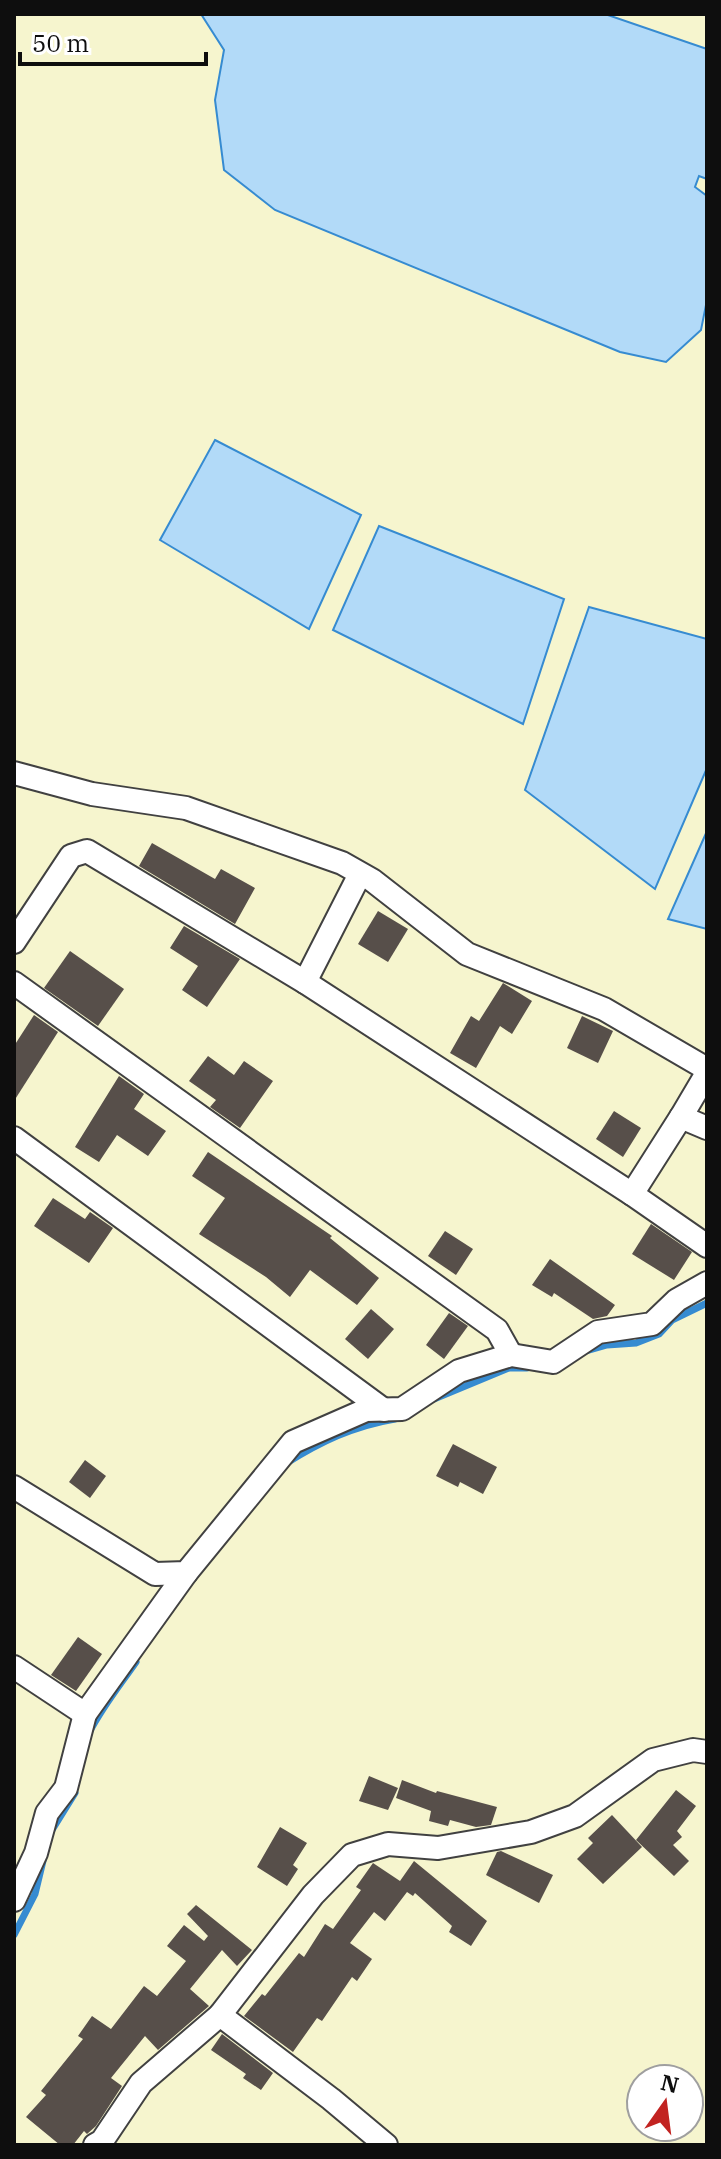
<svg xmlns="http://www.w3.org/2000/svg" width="721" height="2159" viewBox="0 0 721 2159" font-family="'IBM Plex Serif',serif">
  <rect width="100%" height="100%" fill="#fffdee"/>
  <path fill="#f6f5ce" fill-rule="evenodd" d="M14 14H707V2145H14ZM641 2079H689V2127H641Z"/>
  <g fill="#b2daf8" stroke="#368bd1" stroke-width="2">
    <polygon points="201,14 605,14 707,49 707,179 699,176 695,187 707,196 707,300 701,330 666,362 620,352 275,210 224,170 215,100 224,50"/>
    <polygon points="215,440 361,515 309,629 160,540"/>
    <polygon points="379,526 564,599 523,724 333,630"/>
    <polygon points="589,607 707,639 707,768 655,889 525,790"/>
    <polygon points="707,831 707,929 668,919"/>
  </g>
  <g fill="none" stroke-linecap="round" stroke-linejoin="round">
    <g stroke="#368bd1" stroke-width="7">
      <polyline points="586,1351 607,1345 636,1343 659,1334 672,1320 707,1303"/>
      <polyline points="434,1399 509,1368 527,1368"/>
      <path d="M285 1464C320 1442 353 1426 395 1419"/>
      <path d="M90 1731C103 1706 120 1685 136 1662"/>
      <polyline points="52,1830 75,1793"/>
      <polyline points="14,1935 35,1894 43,1861"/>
    </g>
  </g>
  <g fill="#574f4a">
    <polygon points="152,843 215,879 221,869 255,888 235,924 139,866"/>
    <polygon points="378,911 408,929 388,962 358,944"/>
    <polygon points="184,926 240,959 207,1007 182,990 198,966 170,948"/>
    <polygon points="70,951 124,989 98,1026 44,988"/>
    <polygon points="503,983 532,1001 512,1034 500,1026 476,1068 450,1053 471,1016 479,1021"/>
    <polygon points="34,1015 58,1032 14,1101 14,1046"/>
    <polygon points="582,1016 613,1031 598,1063 567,1048"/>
    <polygon points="208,1056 234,1075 244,1061 273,1081 240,1128 210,1107 216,1100 189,1081"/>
    <polygon points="119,1076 144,1094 134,1109 166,1131 148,1156 117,1135 99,1162 75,1147"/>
    <polygon points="614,1111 641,1128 623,1157 596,1139"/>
    <polygon points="208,1152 332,1236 330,1238 379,1278 357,1305 310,1270 290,1297 266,1277 199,1234 225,1198 192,1176"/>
    <polygon points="53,1198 85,1219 90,1212 113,1228 89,1263 34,1226"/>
    <polygon points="651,1224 692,1252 674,1280 632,1254"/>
    <polygon points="445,1231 473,1249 456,1275 428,1256"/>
    <polygon points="550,1259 615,1305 607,1316 593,1319 554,1293 552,1297 532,1285"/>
    <polygon points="371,1309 394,1329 368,1359 345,1339"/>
    <polygon points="449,1313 468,1326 444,1359 426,1345"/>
    <polygon points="453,1444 497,1467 483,1494 460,1482 458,1487 436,1476"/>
    <polygon points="85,1460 106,1476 90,1498 69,1482"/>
    <polygon points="78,1637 102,1654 76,1691 51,1675"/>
    <polygon points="369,1776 398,1788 388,1810 359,1801"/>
    <polygon points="402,1780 436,1793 437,1791 497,1807 491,1825 476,1827 450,1820 448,1826 429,1821 431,1811 396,1798"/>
    <polygon points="676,1790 696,1806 677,1831 682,1837 673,1845 689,1861 674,1876 636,1840"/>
    <polygon points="612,1815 642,1847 603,1884 577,1859 593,1843 588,1838"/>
    <polygon points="280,1827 307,1843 293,1865 298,1869 287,1886 257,1867"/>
    <polygon points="501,1851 553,1875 539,1903 486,1875 497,1852"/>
    <polygon points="414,1861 487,1921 471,1946 449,1932 452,1926 415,1893 413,1896 407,1892 385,1921 374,1912 350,1943 372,1959 357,1981 352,1977 322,2021 317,2018 293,2052 244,2016 262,1994 265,1996 299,1953 304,1957 325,1924 333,1929 361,1890 356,1887 373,1863 400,1881"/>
    <polygon points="196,1905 252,1950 237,1966 222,1950 190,1989 209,2006 158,2050 145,2036 111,2078 122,2086 96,2126 87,2134 84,2131 73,2145 60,2145 26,2117 46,2095 41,2091 83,2039 78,2036 92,2016 111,2029 144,1986 157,1996 186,1961 167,1946 184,1925 204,1941 208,1936 187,1914"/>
    <polygon points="222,2034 273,2073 261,2090 243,2078 246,2074 211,2050"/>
  </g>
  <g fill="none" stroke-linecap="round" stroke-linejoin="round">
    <defs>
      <g id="minor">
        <polyline points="14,773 92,794 186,808 342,863 372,880 467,954 604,1009 707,1069"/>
        <polyline points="14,942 71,856 87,851 305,982 360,874"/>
        <polyline points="305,982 632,1194 681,1117"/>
        <polyline points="14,983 497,1330 511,1355"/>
        <polyline points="707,1073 681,1117 707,1128"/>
        <polyline points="14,1138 384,1410"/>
        <polyline points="632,1194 707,1246"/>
        <polyline points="14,1487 155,1574 186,1573 293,1442 366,1410 402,1409 459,1371 511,1355 553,1362 598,1332 652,1324 677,1300 707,1283"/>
        <polyline points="14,1667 85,1714 186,1573"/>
        <polyline points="14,1900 36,1853 47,1813 66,1788 85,1714"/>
        <polyline points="220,2015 331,2099 386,2145"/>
        <polyline points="95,2145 102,2141 141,2083 220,2015 313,1895 352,1855 388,1844 438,1848 531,1832 575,1816 653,1760 693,1750 707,1752"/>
      </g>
    </defs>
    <use href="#minor" stroke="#414141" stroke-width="26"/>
    <use href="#minor" stroke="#fff" stroke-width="22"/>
  </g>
  <rect width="721" height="2159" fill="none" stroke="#0e0e0e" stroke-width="32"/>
  <g transform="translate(665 2103) rotate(14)"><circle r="38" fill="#ffffff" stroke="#9f9f9f" stroke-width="2"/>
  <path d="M0-6L14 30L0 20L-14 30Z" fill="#c22321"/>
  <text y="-12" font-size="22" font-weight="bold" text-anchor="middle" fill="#0e0e0e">N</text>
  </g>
  <path d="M20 52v12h186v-12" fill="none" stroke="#0e0e0e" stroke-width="4"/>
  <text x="32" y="52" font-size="24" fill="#0e0e0e" stroke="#ffffff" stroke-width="6" paint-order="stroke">50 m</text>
</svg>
